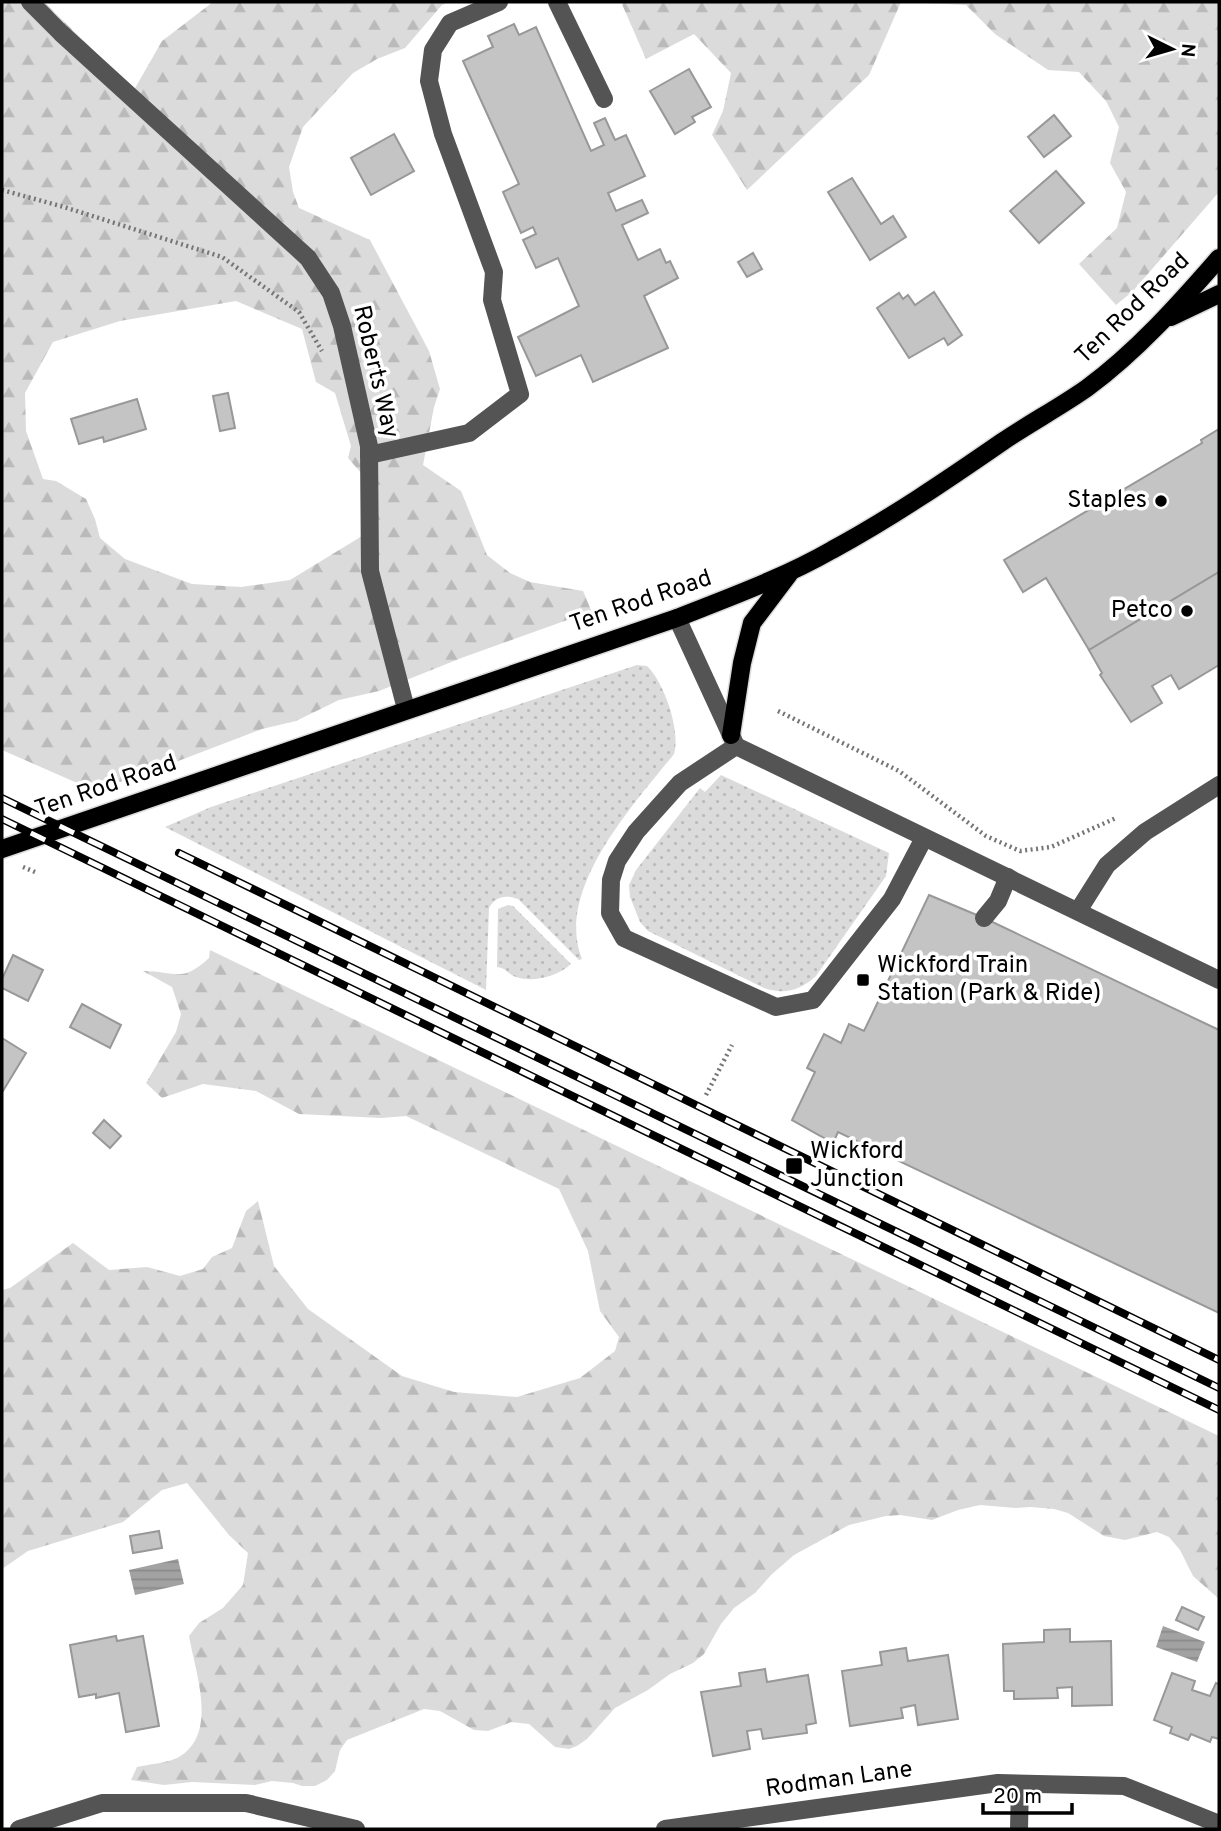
<svg xmlns="http://www.w3.org/2000/svg" width="1221" height="1831" viewBox="0 0 1221 1831" font-family="Overpass,sans-serif">
  <defs>
    <pattern id="grass-dots" width="8" height="8" patternUnits="userSpaceOnUse" patternTransform="scale(1.75)"><rect width="8" height="8" fill="#dbdbdb"/><path d="M2 2h.1M6 6h.1" fill="none" stroke="#bababa" stroke-width="1.8" stroke-linecap="round"/></pattern>
    <pattern id="forest-firs" width="22" height="20" patternUnits="userSpaceOnUse" patternTransform="scale(1.75)"><rect width="22" height="20" fill="#dbdbdb"/><path d="M5 1l3.5 6h-7zM16 11l3.5 6h-7z" fill="#bababa"/></pattern>
    <pattern id="water-rules" width="6" height="5" patternUnits="userSpaceOnUse" patternTransform="scale(1.75)"><rect width="6" height="5" fill="#a2a2a2"/><path d="M0 2.5h6" fill="none" stroke="#8a8a8a"/></pattern>
  </defs>
  <rect width="100%" height="100%" fill="#fff"/>
  <g fill="url(#grass-dots)">
    <path d="M637 665 647 666C664 682 681 731 674 754 634 804 554 890 582 959L579 960 518 899C506 894 494 897 489 908L486 990 165 827 211 807Z"/>
    <path d="M721 775 889 853 886 876 816 976C801 990 784 995 764 988L648 931 640 922 630 897 629 885 636 870 700 788 705 792Z"/>
    <path d="M508 905 513 906 571 964C558 976 534 983 516 977 507 974 507 968 497 967L498 909Z"/>
  </g>
  <g fill="url(#forest-firs)" fill-rule="evenodd">
    <path d="M2 2H44L134 90 162 41 213 2H449L442 5 405 48 377 59 353 73 303 127 289 167 293 192 299 208 370 240 429 351 440 389 434 407 423 465 461 491 487 555 510 573 530 582 583 591 593 615 584 614 464 657 379 691 339 700 296 721 262 729 126 781 84 786 2 750ZM236 301 302 329 316 382 335 393 351 446 348 458 368 481 367 533 290 580 241 587 192 584 125 559 100 538 95 519 86 499 56 481 43 479 26 431 25 393 53 342 120 321Z"/>
    <polygon points="621,2 901,2 869,75 747,190 712,135 723,111 731,73 694,34 646,59"/>
    <polygon points="906,2 1219,2 1219,192 1133,291 1116,305 1079,264 1117,228 1126,192 1110,163 1119,127 1106,101 1079,72 1048,70 995,34 966,5"/>
    <path d="M210 950 1219 1436V1599L1193 1576 1180 1550 1169 1537 1157 1532 1125 1540 1104 1536 1068 1513 1054 1509 1030 1507 1016 1508 980 1505 958 1510 932 1520 900 1515 886 1516 849 1525 794 1555 771 1575 755 1593 734 1608 721 1624 704 1654 693 1663 670 1674 648 1690 615 1708 587 1739 577 1746 569 1749 555 1747 529 1724 511 1722 488 1731 474 1730 440 1711 424 1709 347 1740 340 1750 335 1771 327 1780 315 1786H302L293 1783 272 1781 255 1785 192 1782 164 1785 131 1780 137 1767C150 1764 168 1763 179 1757 219 1733 195 1672 189 1636L199 1623 223 1608 243 1585 248 1553 229 1535 187 1483 162 1490 123 1522 28 1551 2 1569V1290L10 1288 73 1243 109 1270 147 1267 180 1276 203 1269 212 1257 232 1248 246 1211 258 1201 274 1266 308 1309 402 1376 454 1392 517 1397 580 1378 615 1351 619 1337 600 1311 588 1251 559 1189 406 1116 381 1118 299 1114 256 1091 203 1084 162 1098 146 1083 176 1032 181 1014 172 987 143 971C176 971 181 984 209 958Z"/>
  </g>
  <g fill="url(#water-rules)">
    <polygon points="178,1559 184,1584 135,1595 129,1570"/>
    <polygon points="1163,1626 1205,1642 1197,1662 1156,1647"/>
  </g>
  <g fill="#c4c4c4" stroke="#989898" stroke-width="2">
    <polygon points="514,24 519,35 536,27 591,151 604,145 594,123 605,118 615,140 626,135 645,176 608,193 616,211 642,200 648,213 622,225 638,260 660,249 666,263 670,261 678,278 644,296 668,348 593,382 581,355 536,376 518,337 579,306 558,258 536,268 523,240 536,234 533,227 521,233 503,192 519,184 463,61 493,47 488,36"/>
    <polygon points="689,69 711,107 692,117 695,122 675,134 650,91"/>
    <polygon points="1054,115 1071,136 1044,157 1028,137"/>
    <polygon points="394,134 414,171 371,195 351,158"/>
    <polygon points="1056,171 1084,203 1039,243 1010,211"/>
    <polygon points="852,178 881,224 893,216 906,237 870,260 828,192"/>
    <polygon points="753,253 762,269 747,277 738,262"/>
    <polygon points="934,292 962,335 948,345 944,338 909,358 877,308 899,293 903,299 908,295 915,305"/>
    <polygon points="228,393 235,428 220,431 213,396"/>
    <polygon points="137,399 146,429 104,442 103,437 79,444 71,419"/>
    <polygon points="1219,429 1219,572 1089,650 1046,578 1023,592 1004,560 1202,443 1201,440"/>
    <polygon points="1219,572 1219,665 1179,689 1171,675 1152,686 1162,703 1131,722 1100,675 1102,673 1089,650"/>
    <polygon points="929,895 984,918 1219,1030 1219,1313 838,1132 833,1143 792,1120 815,1072 807,1068 824,1034 841,1043 849,1024 864,1031"/>
    <polygon points="13,955 43,970 28,1001 2,988 2,979"/>
    <polygon points="82,1004 121,1025 110,1048 70,1027"/>
    <polygon points="2,1038 26,1053 3,1091 2,1090"/>
    <polygon points="104,1120 121,1136 110,1148 93,1133"/>
    <polygon points="159,1531 162,1548 133,1553 130,1536"/>
    <polygon points="1182,1607 1204,1617 1198,1630 1176,1620"/>
    <polygon points="1070,1629 1070,1642 1111,1641 1112,1705 1072,1706 1072,1687 1057,1688 1058,1698 1014,1699 1014,1691 1004,1691 1003,1644 1044,1642 1044,1630"/>
    <polygon points="116,1636 117,1641 143,1636 159,1726 126,1732 119,1693 96,1698 96,1694 79,1697 70,1645"/>
    <polygon points="906,1648 908,1661 948,1655 958,1719 918,1725 915,1705 901,1708 903,1718 850,1726 842,1671 882,1665 880,1652"/>
    <polygon points="765,1669 767,1682 808,1675 816,1723 806,1725 807,1733 763,1739 761,1729 747,1731 750,1749 713,1756 701,1692 741,1686 739,1673"/>
    <polygon points="1172,1673 1195,1681 1192,1690 1210,1696 1216,1683 1219,1684 1219,1739 1212,1737 1210,1742 1191,1734 1188,1740 1170,1733 1172,1727 1154,1720"/>
  </g>
  <g fill="none" stroke-linecap="round" stroke-linejoin="round">
    <defs>
      <g id="major">
        <polyline points="1171,317 1219,294"/>
        <polyline points="731,735 742,663 752,623 789,574"/>
        <path d="M2 849 677 618C730 597 783 578 832 550 891 518 947 480 1002 442 1030 423 1060 407 1087 388 1136 352 1179 304 1219 258"/>
      </g>
    </defs>
    <use href="#major" stroke="#dbdbdb" stroke-width="21"/>
    <g stroke="#767676" stroke-width="4.5" stroke-dasharray="2 3.5" stroke-linecap="butt">
      <polyline points="2,190 64,207 222,257 299,312 322,351"/>
      <polyline points="778,711 899,771 986,836 1020,851 1051,847 1116,818"/>
      <polyline points="23,867 35,872"/>
      <polyline points="706,1095 732,1045"/>
    </g>
    <g stroke="#545454" stroke-width="18">
      <polyline points="30,2 61,33 308,258 331,293 342,326 369,446 370,571 406,709"/>
      <polyline points="557,2 604,99"/>
      <polyline points="369,455 469,433 520,394 492,300 494,272 443,134 429,81 433,50 450,23 499,2"/>
      <polyline points="677,618 736,746 1219,980"/>
      <polyline points="736,746 680,783 636,832 617,861 611,880 610,913 624,938 776,1007 813,1000 892,899 924,838"/>
      <polyline points="1078,911 1107,865 1145,832 1219,785"/>
      <polyline points="984,918 998,901 1008,877"/>
      <polyline points="19,1829 102,1803 246,1803 356,1829"/>
      <polyline points="665,1829 998,1783 1124,1786 1219,1824"/>
      <polyline points="1019,1829 1020,1784"/>
    </g>
    <use href="#major" stroke="#000" stroke-width="18"/>
    <defs>
      <g id="rail">
        <polyline points="2,798 1219,1388"/>
        <polyline points="2,819 1219,1410"/>
        <polyline points="179,853 1219,1360"/>
      </g>
    </defs>
    <use href="#rail" stroke="#000" stroke-width="8"/>
    <use href="#rail" stroke="#fff" stroke-width="5" stroke-dasharray="16" stroke-linecap="butt"/>
  </g>
  <g fill="#000" stroke="#fff" stroke-width="2.5">
    <circle cx="1161" cy="501" r="7"/>
    <circle cx="1187" cy="611" r="7"/>
    <rect x="856" y="973" width="14" height="14" rx="3.5"/>
    <rect x="785" y="1157" width="18" height="18" rx="3.5"/>
  </g>
  <g text-anchor="middle" dominant-baseline="central" stroke-width="7" stroke-linejoin="round" paint-order="stroke">
    <g font-size="24" fill="#000" stroke="#fff">
      <text transform="translate(1133 309) rotate(-44)">Ten Rod Road</text>
      <text transform="translate(375 372) rotate(77)">Roberts Way</text>
      <text transform="translate(641 602) rotate(-19)">Ten Rod Road</text>
      <text transform="translate(106 787) rotate(-19)">Ten Rod Road</text>
      <text transform="translate(839 1780) rotate(-8)">Rodman Lane</text>
    </g>
    <g font-size="24" fill="#000" stroke="#fff" text-anchor="end">
      <text x="1147" y="501">Staples</text>
      <text x="1173" y="611">Petco</text>
      <text x="877" y="966" text-anchor="start">Wickford Train<tspan x="877" dy="28">Station (Park &amp; Ride)</tspan></text>
      <text x="810" y="1152" text-anchor="start">Wickford<tspan x="810" dy="28">Junction</tspan></text>
    </g>
  </g>
  <rect width="1221" height="1831" fill="none" stroke="#000000" stroke-width="7"/>
  <g transform="translate(1172 49) rotate(95)" stroke="#ffffff" stroke-width="5" paint-order="stroke">
  <path d="M0-5L12 26L0 18L-12 26Z" fill="#000000"/>
  <text y="-10" font-size="19" font-weight="bold" text-anchor="middle" fill="#000000">N</text>
  </g>
  <path d="M983 1803v10h89v-10" fill="none" stroke="#000000" stroke-width="3.5"/>
  <text x="993" y="1803" font-size="21" fill="#000000" stroke="#ffffff" stroke-width="5" paint-order="stroke">20 m</text>
</svg>
